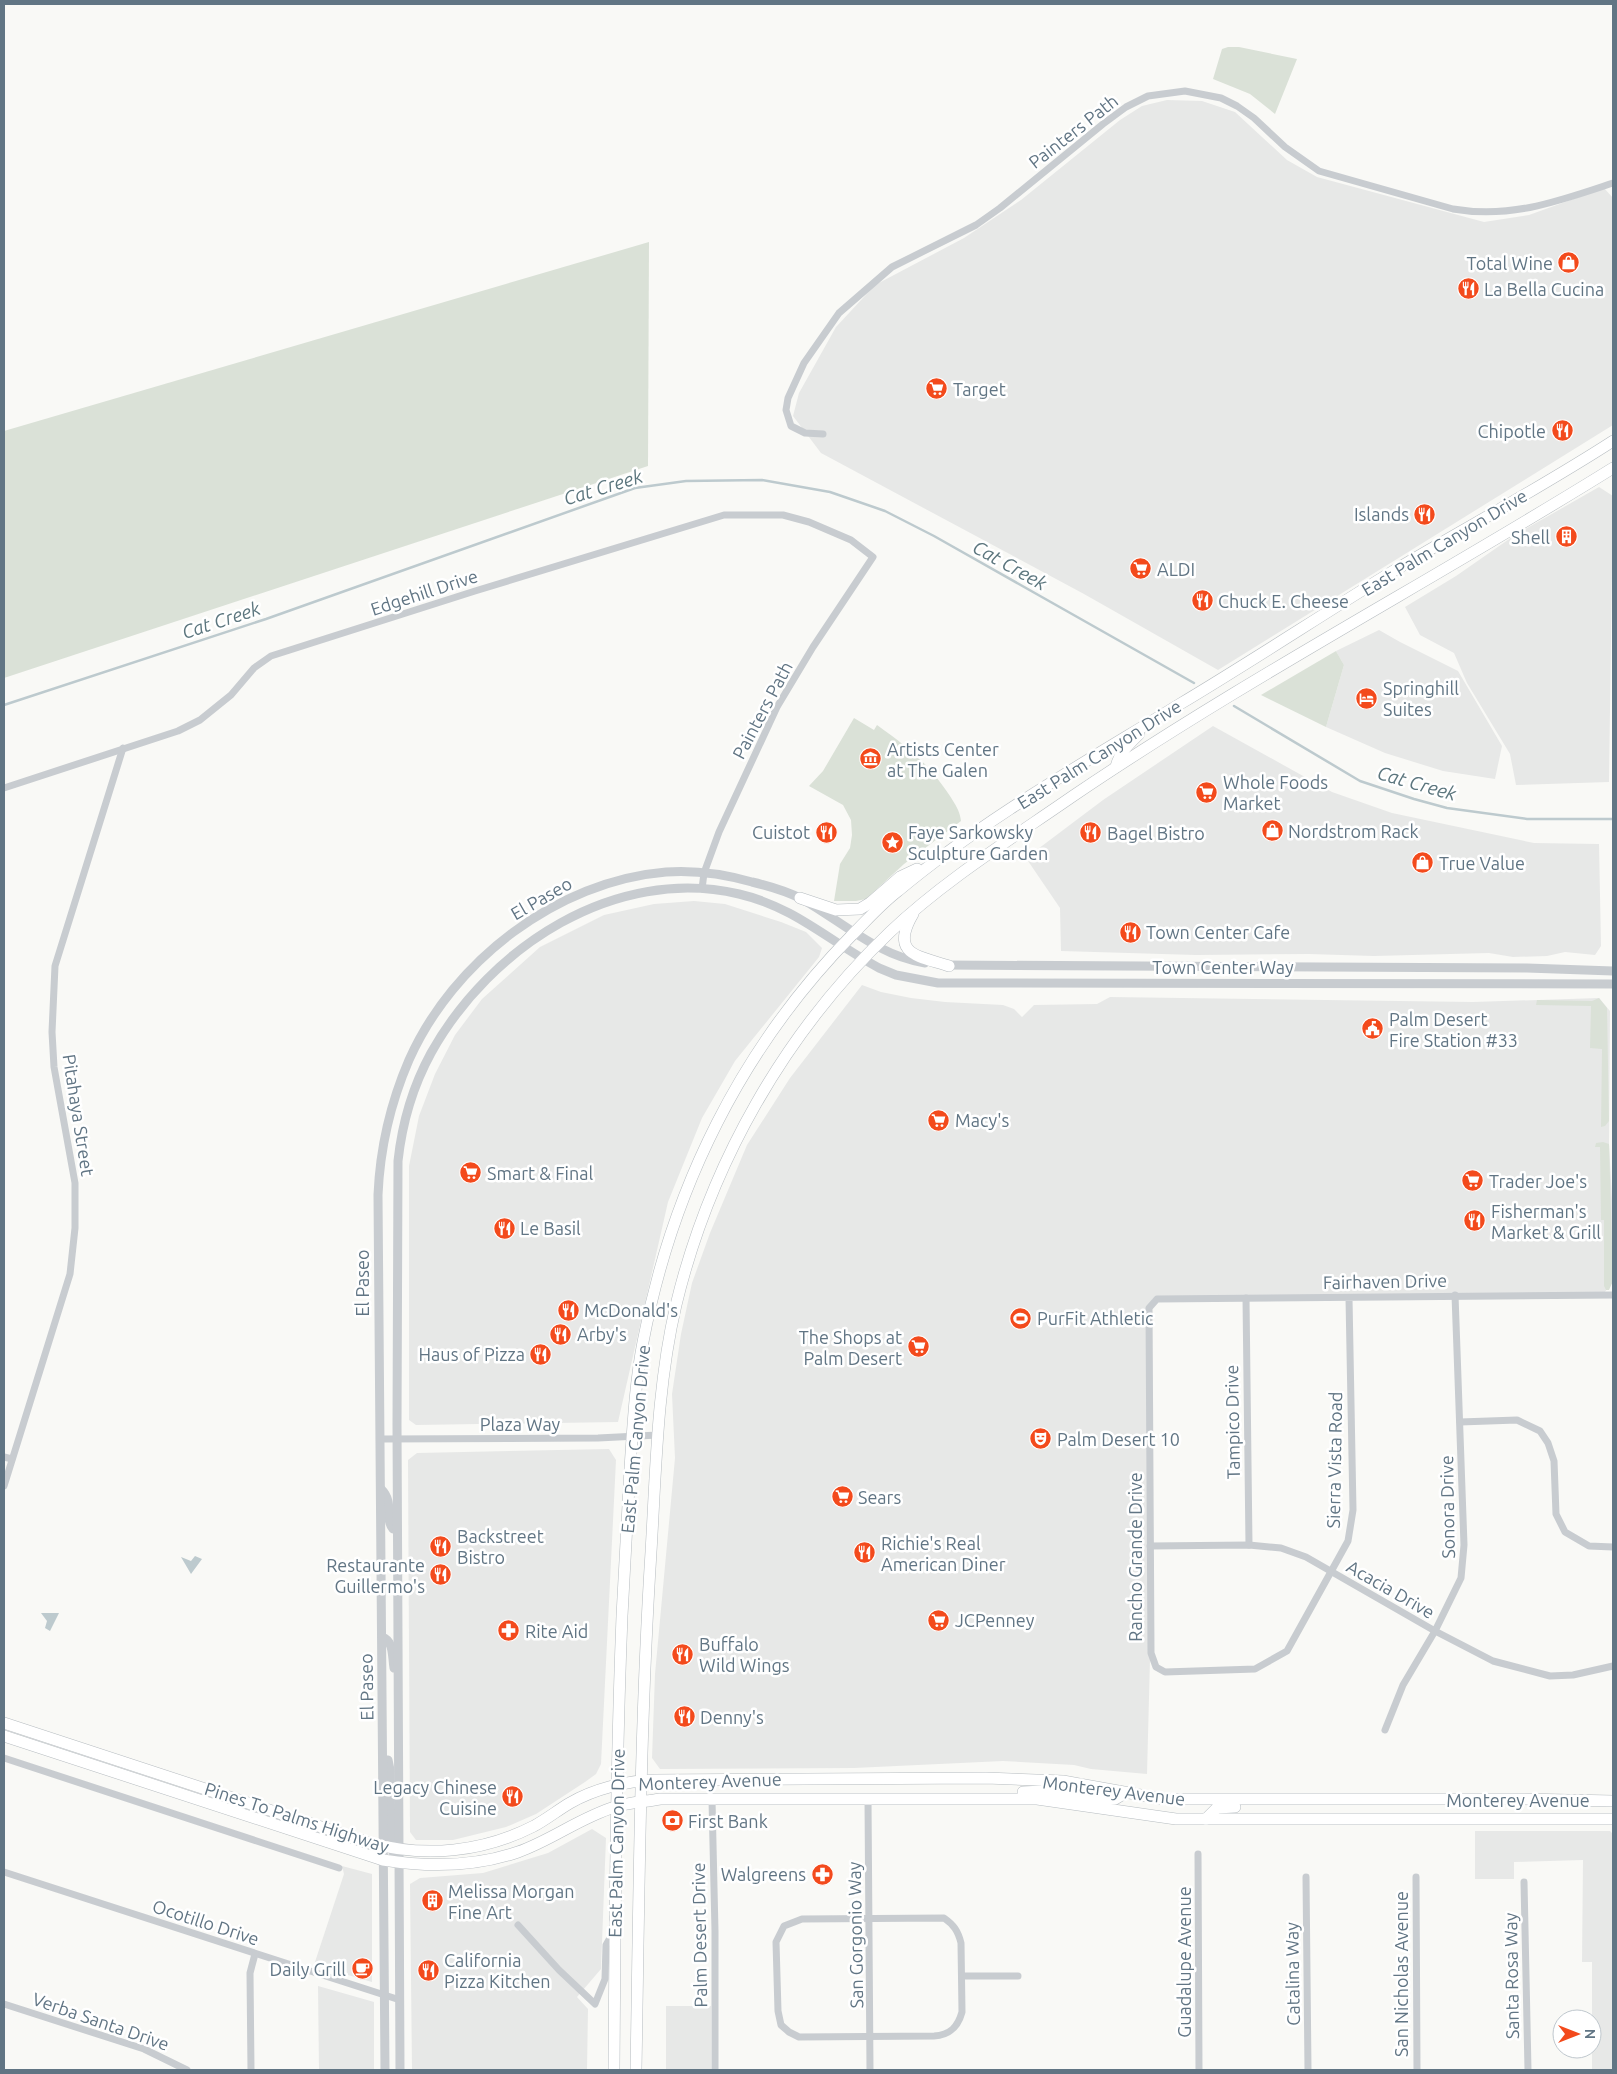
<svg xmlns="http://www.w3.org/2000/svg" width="1617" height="2074" viewBox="0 0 1617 2074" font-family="Ubuntu,sans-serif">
  <rect width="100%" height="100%" fill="#f9f9f6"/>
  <g fill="#e7e8e7">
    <polygon points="1167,100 1202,101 1235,112 1287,160 1317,177 1484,222 1529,215 1604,188 1613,198 1613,425 1218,670 1084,594 821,453 793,416 799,393 836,327 875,285 964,238 1021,200 1120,120 1142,106"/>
    <polygon points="1599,487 1613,496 1609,782 1516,785 1510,754 1467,683 1454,653 1420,635 1405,607 1456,576 1515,535"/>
    <polygon points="1379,630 1400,642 1458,671 1502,746 1495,779 1443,771 1385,753 1326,727 1344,665 1336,651"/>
    <polygon points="1213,726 1332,792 1392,813 1534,843 1599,844 1601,946 1595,955 1565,952 1547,956 1513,957 1489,953 1374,956 1309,954 1196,955 1061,951 1060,908 1026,858 1103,800"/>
    <polygon points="694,901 725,904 781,922 806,932 822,948 819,957 735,1061 702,1118 668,1202 618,1422 416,1425 409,1420 409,1166 419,1116 435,1074 455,1035 482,999 540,947 604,915 654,904"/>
    <polygon points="862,985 881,992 911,998 945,1002 1003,1005 1014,1009 1022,1017 1034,1005 1097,1004 1110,997 1473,1002 1599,998 1610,1011 1609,1144 1613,1218 1613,1282 1604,1293 1152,1299 1153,1545 1147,1774 1091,1769 1074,1765 1003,1761 854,1768 660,1769 652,1758 655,1674 675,1458 672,1394 681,1334 692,1283 710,1233 747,1145 790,1078"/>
    <polygon points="609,1449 616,1460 601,1764 596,1774 585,1782 536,1814 506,1827 453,1840 416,1840 410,1832 408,1460 417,1453"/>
    <polygon points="592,1829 606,1838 601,1969 577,1997 588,2009 587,2070 412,2070 410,1884 420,1878 483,1873 548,1853"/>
    <polygon points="1475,1831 1610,1831 1613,1834 1613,2070 1592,2070 1592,1962 1582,1962 1583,1860 1514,1862 1514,1879 1475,1879"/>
    <polygon points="342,1866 372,1874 372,1982 314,1965 344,1874"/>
    <polygon points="318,1986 374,2002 374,2070 319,2070"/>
    <rect x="666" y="2006" width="45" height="64"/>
  </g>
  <g fill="#dae1d7">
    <polygon points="1228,47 1239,47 1297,59 1275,114 1250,94 1213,79 1222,49"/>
    <polygon points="649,242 648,466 4,678 4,431"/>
    <polygon points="1336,651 1344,665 1326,727 1261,695"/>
    <path d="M854 718 874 730 877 725C909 748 928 763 950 796 955 804 960 811 961 821L904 864 866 899 856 901H834L840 864 850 848 852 835 851 820 843 805 809 786 823 771Z"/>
    <polygon points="1599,998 1607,1008 1609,1121 1605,1126 1601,1127 1602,1049 1590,1048 1591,1006 1536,1005 1537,1000 1592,1001"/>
    <polygon points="1603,1142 1609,1144 1613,1281 1609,1290 1606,1290 1604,1286 1604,1220 1601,1220 1600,1147 1595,1147 1596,1143"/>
  </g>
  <g fill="#bdcace">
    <polygon points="195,1556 202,1559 191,1574 181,1557 191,1561"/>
    <polygon points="41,1613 59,1613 50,1631 45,1628 47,1621"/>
  </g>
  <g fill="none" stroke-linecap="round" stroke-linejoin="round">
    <g stroke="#bdcace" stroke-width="2.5">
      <polyline points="4,705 266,619 635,488 686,481 762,480 830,492 885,511 934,536 1194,683"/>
      <polyline points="1234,706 1360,781 1414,799 1447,808 1527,819 1613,819"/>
    </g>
    <defs>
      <g id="primary">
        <path d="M1116 767C1119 753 1129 744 1139 734"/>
        <polyline points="800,898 836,910 860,909 870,903 900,877 917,869"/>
        <path d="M913 914C889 955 919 956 949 966"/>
        <path d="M4 1723 370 1843C426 1858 483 1852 534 1826 547 1819 558 1810 570 1803 594 1789 626 1781 654 1780L986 1778 1063 1781 1163 1799H1524L1613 1801"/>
        <path d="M4 1736 383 1860C427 1867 475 1867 518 1852 552 1840 581 1817 615 1807 629 1802 645 1802 660 1799H1037L1176 1819H1613"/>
        <polyline points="1023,1792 1043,1791 1104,1799 1115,1799 1125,1793"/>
        <polyline points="1206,1819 1217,1808 1235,1807"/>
        <path d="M614 2070C615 1919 616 1767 622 1616 625 1567 627 1517 630 1468 633 1426 635 1383 643 1342 672 1188 742 1047 852 935 867 920 881 904 898 891 984 819 1084 763 1180 704 1252 661 1323 614 1395 570 1467 527 1542 487 1613 441"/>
        <path d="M636 2070C639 1897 640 1725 651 1552 656 1469 657 1386 676 1305 710 1164 785 1032 890 932 945 880 1011 839 1073 796 1247 678 1435 579 1613 468"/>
      </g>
    </defs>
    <use href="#primary" stroke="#b6bcc0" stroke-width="12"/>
    <g stroke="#c8ccd0" stroke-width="7">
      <path d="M823 434 805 433 791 426 786 410 788 398 804 363 839 313 892 267 976 225 1000 208 1103 124 1126 107 1148 96 1185 91 1221 98 1237 106 1254 118 1285 147 1319 171 1453 209C1511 219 1559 201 1613 183"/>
      <polyline points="4,788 178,731 200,720 231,695 254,668 271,656 475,591 724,515 783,515 809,522 851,540 873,557 813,647 777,707 719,832 704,873 702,889"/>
      <polyline points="1246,1298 1249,1545"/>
      <polyline points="1349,1298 1353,1510 1348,1541 1287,1651 1255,1669 1165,1672 1156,1667 1151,1653 1149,1308 1157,1299 1613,1295"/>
      <polyline points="1460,1422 1517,1420 1540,1431 1548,1443 1554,1461 1556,1514 1565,1532 1589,1546 1613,1547"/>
      <polyline points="381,1439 598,1438 658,1435"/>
      <polyline points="4,1457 12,1459"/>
      <polyline points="4,1486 70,1274 75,1228 75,1183 54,1067 52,1032 55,966 123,748"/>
      <polyline points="1150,1546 1249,1545 1281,1548 1306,1557 1435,1631 1493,1661 1550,1676 1573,1675 1613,1666"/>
      <polyline points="1385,1730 1403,1685 1435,1631 1461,1578 1464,1545 1455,1295"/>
      <polyline points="4,1758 339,1868"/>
      <polyline points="712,1800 715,1931 715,2070"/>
      <polyline points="868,1800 870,2070"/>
      <polyline points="1198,1854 1199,2070"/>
      <polyline points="4,1872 400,2000"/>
      <polyline points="1306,1877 1308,2070"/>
      <polyline points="1416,1877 1417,2070"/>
      <polyline points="1524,1882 1528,2070"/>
      <path d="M944 1918C954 1925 958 1931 961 1943L962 2012C958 2027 950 2035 934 2036L799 2037 789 2032 781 2025 778 2011 776 1942 784 1926 802 1919Z"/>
      <polyline points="518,1925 559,1970 595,2004 605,1979 606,1945 614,1931"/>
      <polyline points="962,1976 1018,1976"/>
      <polyline points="4,2004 144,2049 187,2070"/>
      <polyline points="251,2070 250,1973 255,1954"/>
    </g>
    <g stroke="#c8ccd0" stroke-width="9">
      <polyline points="943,965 1527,968 1613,971"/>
      <path d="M381 1489C395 1503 384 1518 393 1529H397"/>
      <path d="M382 1637C394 1641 392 1656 394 1668"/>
      <polyline points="388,1760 390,1770 391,1848 398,1862"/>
      <path d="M385 2070 378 1195C380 1148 390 1104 409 1060 453 961 557 881 666 872 695 870 724 874 752 882 769 886 786 891 802 899 841 921 878 956 925 963"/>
      <path d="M400 2070 397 1425 398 1161C402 1124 413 1086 431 1053 490 947 615 865 739 894 795 907 830 942 879 968L896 975 938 983 1613 984"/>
    </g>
    <use href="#primary" stroke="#fff" stroke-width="11"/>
  </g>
  <defs>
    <symbol id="shop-disc" viewBox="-11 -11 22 22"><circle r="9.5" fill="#f34a1c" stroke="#fff"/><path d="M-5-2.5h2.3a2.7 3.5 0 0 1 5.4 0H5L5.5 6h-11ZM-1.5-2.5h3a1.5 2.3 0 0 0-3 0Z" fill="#fff"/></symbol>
    <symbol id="restaurant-disc" viewBox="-11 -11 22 22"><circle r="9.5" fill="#f34a1c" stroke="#fff"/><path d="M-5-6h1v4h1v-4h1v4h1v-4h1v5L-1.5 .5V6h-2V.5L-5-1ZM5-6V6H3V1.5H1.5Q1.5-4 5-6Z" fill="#fff"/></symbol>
    <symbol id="supermarket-disc" viewBox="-11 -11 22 22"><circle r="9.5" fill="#f34a1c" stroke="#fff"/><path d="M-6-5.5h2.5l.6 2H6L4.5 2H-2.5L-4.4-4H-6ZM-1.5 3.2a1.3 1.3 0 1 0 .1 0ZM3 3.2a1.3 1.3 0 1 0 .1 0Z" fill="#fff"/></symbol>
    <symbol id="building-disc" viewBox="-11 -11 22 22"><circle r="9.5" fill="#f34a1c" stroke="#fff"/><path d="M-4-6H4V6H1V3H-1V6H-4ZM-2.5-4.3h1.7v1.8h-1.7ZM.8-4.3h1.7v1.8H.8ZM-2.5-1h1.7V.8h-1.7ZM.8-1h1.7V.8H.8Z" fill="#fff"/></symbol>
    <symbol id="hotel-disc" viewBox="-11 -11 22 22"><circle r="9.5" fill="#f34a1c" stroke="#fff"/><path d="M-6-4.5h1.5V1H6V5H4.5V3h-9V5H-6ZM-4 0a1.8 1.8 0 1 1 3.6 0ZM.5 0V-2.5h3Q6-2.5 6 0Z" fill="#fff"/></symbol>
    <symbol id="museum-disc" viewBox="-11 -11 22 22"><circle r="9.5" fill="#f34a1c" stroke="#fff"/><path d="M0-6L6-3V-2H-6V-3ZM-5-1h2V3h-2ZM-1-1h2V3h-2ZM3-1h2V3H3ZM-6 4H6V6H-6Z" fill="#fff"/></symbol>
    <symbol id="sight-disc" viewBox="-11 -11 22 22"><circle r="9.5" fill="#f34a1c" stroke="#fff"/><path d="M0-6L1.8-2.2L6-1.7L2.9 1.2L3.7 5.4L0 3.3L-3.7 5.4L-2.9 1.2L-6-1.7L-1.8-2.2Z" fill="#fff"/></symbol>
    <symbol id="civic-disc" viewBox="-11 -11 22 22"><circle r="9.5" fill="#f34a1c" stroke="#fff"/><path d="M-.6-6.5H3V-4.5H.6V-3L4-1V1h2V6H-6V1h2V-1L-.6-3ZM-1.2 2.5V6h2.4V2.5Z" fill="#fff"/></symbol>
    <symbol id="stadium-disc" viewBox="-11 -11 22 22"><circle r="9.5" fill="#f34a1c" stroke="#fff"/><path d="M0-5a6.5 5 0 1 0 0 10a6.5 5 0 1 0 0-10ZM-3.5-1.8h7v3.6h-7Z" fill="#fff"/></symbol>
    <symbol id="theatre-disc" viewBox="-11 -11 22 22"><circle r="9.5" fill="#f34a1c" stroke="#fff"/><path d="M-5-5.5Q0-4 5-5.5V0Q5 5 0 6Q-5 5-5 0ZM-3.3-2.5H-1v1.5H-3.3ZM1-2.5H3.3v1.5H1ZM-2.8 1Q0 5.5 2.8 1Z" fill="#fff"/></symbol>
    <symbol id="pharmacy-disc" viewBox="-11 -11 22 22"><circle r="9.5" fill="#f34a1c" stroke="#fff"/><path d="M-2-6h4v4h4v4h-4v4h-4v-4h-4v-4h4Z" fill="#fff"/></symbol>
    <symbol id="bank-disc" viewBox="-11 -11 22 22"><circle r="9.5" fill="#f34a1c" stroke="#fff"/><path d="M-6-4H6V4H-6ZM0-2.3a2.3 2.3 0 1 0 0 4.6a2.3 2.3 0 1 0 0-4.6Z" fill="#fff"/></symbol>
    <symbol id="cafe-disc" viewBox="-11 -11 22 22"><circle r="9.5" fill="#f34a1c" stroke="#fff"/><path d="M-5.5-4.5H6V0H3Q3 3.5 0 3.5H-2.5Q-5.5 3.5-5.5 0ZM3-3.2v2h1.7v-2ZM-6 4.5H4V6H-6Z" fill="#fff"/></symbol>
  </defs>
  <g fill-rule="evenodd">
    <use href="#shop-disc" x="1556" y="250" width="25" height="25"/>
    <use href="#restaurant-disc" x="1456" y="276" width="25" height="25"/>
    <use href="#supermarket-disc" x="924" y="376" width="25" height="25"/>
    <use href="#restaurant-disc" x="1550" y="418" width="25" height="25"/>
    <use href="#restaurant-disc" x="1412" y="502" width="25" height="25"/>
    <use href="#building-disc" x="1554" y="524" width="25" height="25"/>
    <use href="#supermarket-disc" x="1128" y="556" width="25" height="25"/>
    <use href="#restaurant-disc" x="1190" y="588" width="25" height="25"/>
    <use href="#hotel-disc" x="1354" y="686" width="25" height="25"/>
    <use href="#museum-disc" x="858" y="746" width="25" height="25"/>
    <use href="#supermarket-disc" x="1194" y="780" width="25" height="25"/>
    <use href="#shop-disc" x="1260" y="818" width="25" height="25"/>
    <use href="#restaurant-disc" x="814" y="820" width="25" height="25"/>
    <use href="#restaurant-disc" x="1078" y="820" width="25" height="25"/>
    <use href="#sight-disc" x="880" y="830" width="25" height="25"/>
    <use href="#shop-disc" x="1410" y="850" width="25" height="25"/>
    <use href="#restaurant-disc" x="1118" y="920" width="25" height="25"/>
    <use href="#civic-disc" x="1360" y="1016" width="25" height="25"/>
    <use href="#supermarket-disc" x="926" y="1108" width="25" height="25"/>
    <use href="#supermarket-disc" x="458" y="1160" width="25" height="25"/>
    <use href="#supermarket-disc" x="1460" y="1168" width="25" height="25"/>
    <use href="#restaurant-disc" x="1462" y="1208" width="25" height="25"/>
    <use href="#restaurant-disc" x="492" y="1216" width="25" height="25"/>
    <use href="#restaurant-disc" x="556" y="1298" width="25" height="25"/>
    <use href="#stadium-disc" x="1008" y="1306" width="25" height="25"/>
    <use href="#restaurant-disc" x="548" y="1322" width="25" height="25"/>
    <use href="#supermarket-disc" x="906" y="1334" width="25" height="25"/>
    <use href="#restaurant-disc" x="528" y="1342" width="25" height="25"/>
    <use href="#theatre-disc" x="1028" y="1426" width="25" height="25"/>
    <use href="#supermarket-disc" x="830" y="1484" width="25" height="25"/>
    <use href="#restaurant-disc" x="428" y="1534" width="25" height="25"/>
    <use href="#restaurant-disc" x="852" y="1540" width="25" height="25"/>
    <use href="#restaurant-disc" x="428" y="1562" width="25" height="25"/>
    <use href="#supermarket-disc" x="926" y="1608" width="25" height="25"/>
    <use href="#pharmacy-disc" x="496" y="1618" width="25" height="25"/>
    <use href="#restaurant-disc" x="670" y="1642" width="25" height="25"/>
    <use href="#restaurant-disc" x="672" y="1704" width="25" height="25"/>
    <use href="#restaurant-disc" x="500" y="1784" width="25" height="25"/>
    <use href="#bank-disc" x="660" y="1808" width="25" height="25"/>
    <use href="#pharmacy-disc" x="810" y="1862" width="25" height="25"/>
    <use href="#building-disc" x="420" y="1888" width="25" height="25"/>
    <use href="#cafe-disc" x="350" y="1956" width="25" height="25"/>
    <use href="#restaurant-disc" x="416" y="1958" width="25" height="25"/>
  </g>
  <g text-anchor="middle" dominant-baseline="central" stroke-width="5" stroke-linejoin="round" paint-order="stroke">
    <g font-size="18" fill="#617584" stroke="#fff">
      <text transform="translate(1073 131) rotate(-38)">Painters Path</text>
      <text transform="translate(1444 542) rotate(-31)">East Palm Canyon Drive</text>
      <text transform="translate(424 592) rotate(-18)">Edgehill Drive</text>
      <text transform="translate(762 710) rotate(-62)">Painters Path</text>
      <text transform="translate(1099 754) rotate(-32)">East Palm Canyon Drive</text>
      <text transform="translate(541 898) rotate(-30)">El Paseo</text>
      <text x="1223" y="967">Town Center Way</text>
      <text transform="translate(79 1115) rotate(81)">Pitahaya Street</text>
      <text transform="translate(1385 1281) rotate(-1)">Fairhaven Drive</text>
      <text transform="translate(362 1283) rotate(-90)">El Paseo</text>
      <text transform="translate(1232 1422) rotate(-91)">Tampico Drive</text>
      <text x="520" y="1424">Plaza Way</text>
      <text transform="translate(635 1439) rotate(-85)">East Palm Canyon Drive</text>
      <text transform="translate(1334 1460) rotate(-89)">Sierra Vista Road</text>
      <text transform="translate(1447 1507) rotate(-91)">Sonora Drive</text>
      <text transform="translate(1135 1557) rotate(-90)">Rancho Grande Drive</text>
      <text transform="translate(1391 1589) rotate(30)">Acacia Drive</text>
      <text transform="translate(366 1687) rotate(-91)">El Paseo</text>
      <text transform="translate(710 1781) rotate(-2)">Monterey Avenue</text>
      <text transform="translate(1114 1790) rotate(7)">Monterey Avenue</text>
      <text x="1518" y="1800">Monterey Avenue</text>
      <text transform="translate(297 1817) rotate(18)">Pines To Palms Highway</text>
      <text transform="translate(616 1843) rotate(-89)">East Palm Canyon Drive</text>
      <text transform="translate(206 1922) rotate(18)">Ocotillo Drive</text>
      <text transform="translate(699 1935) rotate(-91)">Palm Desert Drive</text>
      <text transform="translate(855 1935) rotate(-91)">San Gorgonio Way</text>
      <text transform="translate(1184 1962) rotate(-90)">Guadalupe Avenue</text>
      <text transform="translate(1292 1974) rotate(-91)">Catalina Way</text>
      <text transform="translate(1401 1974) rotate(-90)">San Nicholas Avenue</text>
      <text transform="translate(1511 1976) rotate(-91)">Santa Rosa Way</text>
      <text transform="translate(101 2021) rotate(19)">Verba Santa Drive</text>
    </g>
    <g font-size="18" fill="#617584" stroke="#fff" text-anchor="start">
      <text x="1553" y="263" text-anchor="end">Total Wine</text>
      <text x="1484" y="289">La Bella Cucina</text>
      <text x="953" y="389">Target</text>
      <text x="1546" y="431" text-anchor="end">Chipotle</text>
      <text x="1409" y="514" text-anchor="end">Islands</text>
      <text x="1550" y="537" text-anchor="end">Shell</text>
      <text x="1157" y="569">ALDI</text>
      <text x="1218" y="601">Chuck E. Cheese</text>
      <text x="1383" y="688">Springhill<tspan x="1383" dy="21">Suites</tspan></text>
      <text x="887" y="749">Artists Center<tspan x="887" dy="21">at The Galen</tspan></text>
      <text x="1223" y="782">Whole Foods<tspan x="1223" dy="21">Market</tspan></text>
      <text x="1288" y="831">Nordstrom Rack</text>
      <text x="810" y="832" text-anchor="end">Cuistot</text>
      <text x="908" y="832">Faye Sarkowsky<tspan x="908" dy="21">Sculpture Garden</tspan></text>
      <text x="1107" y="833">Bagel Bistro</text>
      <text x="1439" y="863">True Value</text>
      <text x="1146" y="932">Town Center Cafe</text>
      <text x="1389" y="1019">Palm Desert<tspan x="1389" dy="21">Fire Station #33</tspan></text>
      <text x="955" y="1120">Macy's</text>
      <text x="487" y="1173">Smart &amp; Final</text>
      <text x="1489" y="1181">Trader Joe's</text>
      <text x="1491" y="1211">Fisherman's<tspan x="1491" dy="21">Market &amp; Grill</tspan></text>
      <text x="520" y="1228">Le Basil</text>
      <text x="584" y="1310">McDonald's</text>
      <text x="1037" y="1318">PurFit Athletic</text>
      <text x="577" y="1334">Arby's</text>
      <text x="902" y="1337" text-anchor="end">The Shops at<tspan x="902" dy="21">Palm Desert</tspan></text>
      <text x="525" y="1354" text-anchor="end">Haus of Pizza</text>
      <text x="1057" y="1439">Palm Desert 10</text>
      <text x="858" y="1497">Sears</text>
      <text x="457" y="1536">Backstreet<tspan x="457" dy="21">Bistro</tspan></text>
      <text x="881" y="1543">Richie's Real<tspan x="881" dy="21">American Diner</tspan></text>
      <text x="425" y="1565" text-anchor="end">Restaurante<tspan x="425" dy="21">Guillermo's</tspan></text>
      <text x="955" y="1620">JCPenney</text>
      <text x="525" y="1631">Rite Aid</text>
      <text x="699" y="1644">Buffalo<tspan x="699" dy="21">Wild Wings</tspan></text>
      <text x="700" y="1717">Denny's</text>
      <text x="497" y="1787" text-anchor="end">Legacy Chinese<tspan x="497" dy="21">Cuisine</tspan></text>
      <text x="688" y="1821">First Bank</text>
      <text x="806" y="1874" text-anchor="end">Walgreens</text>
      <text x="448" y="1891">Melissa Morgan<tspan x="448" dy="21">Fine Art</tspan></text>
      <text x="444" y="1960">California<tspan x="444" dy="21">Pizza Kitchen</tspan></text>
      <text x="346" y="1969" text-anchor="end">Daily Grill</text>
    </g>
    <g font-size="19" font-style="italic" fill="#5c767e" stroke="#fff">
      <text transform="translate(603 487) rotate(-17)">Cat Creek</text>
      <text transform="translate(1010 565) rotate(29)">Cat Creek</text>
      <text transform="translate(221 620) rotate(-18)">Cat Creek</text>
      <text transform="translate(1417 783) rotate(16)">Cat Creek</text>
    </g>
  </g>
  <rect width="1617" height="2074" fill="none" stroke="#617584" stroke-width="10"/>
  <g transform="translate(1577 2034) rotate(90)"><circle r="24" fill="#ffffff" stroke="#c0c8ce"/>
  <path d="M0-4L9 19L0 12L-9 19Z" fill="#f34a1c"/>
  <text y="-8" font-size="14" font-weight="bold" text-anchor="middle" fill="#617584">N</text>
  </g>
</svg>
